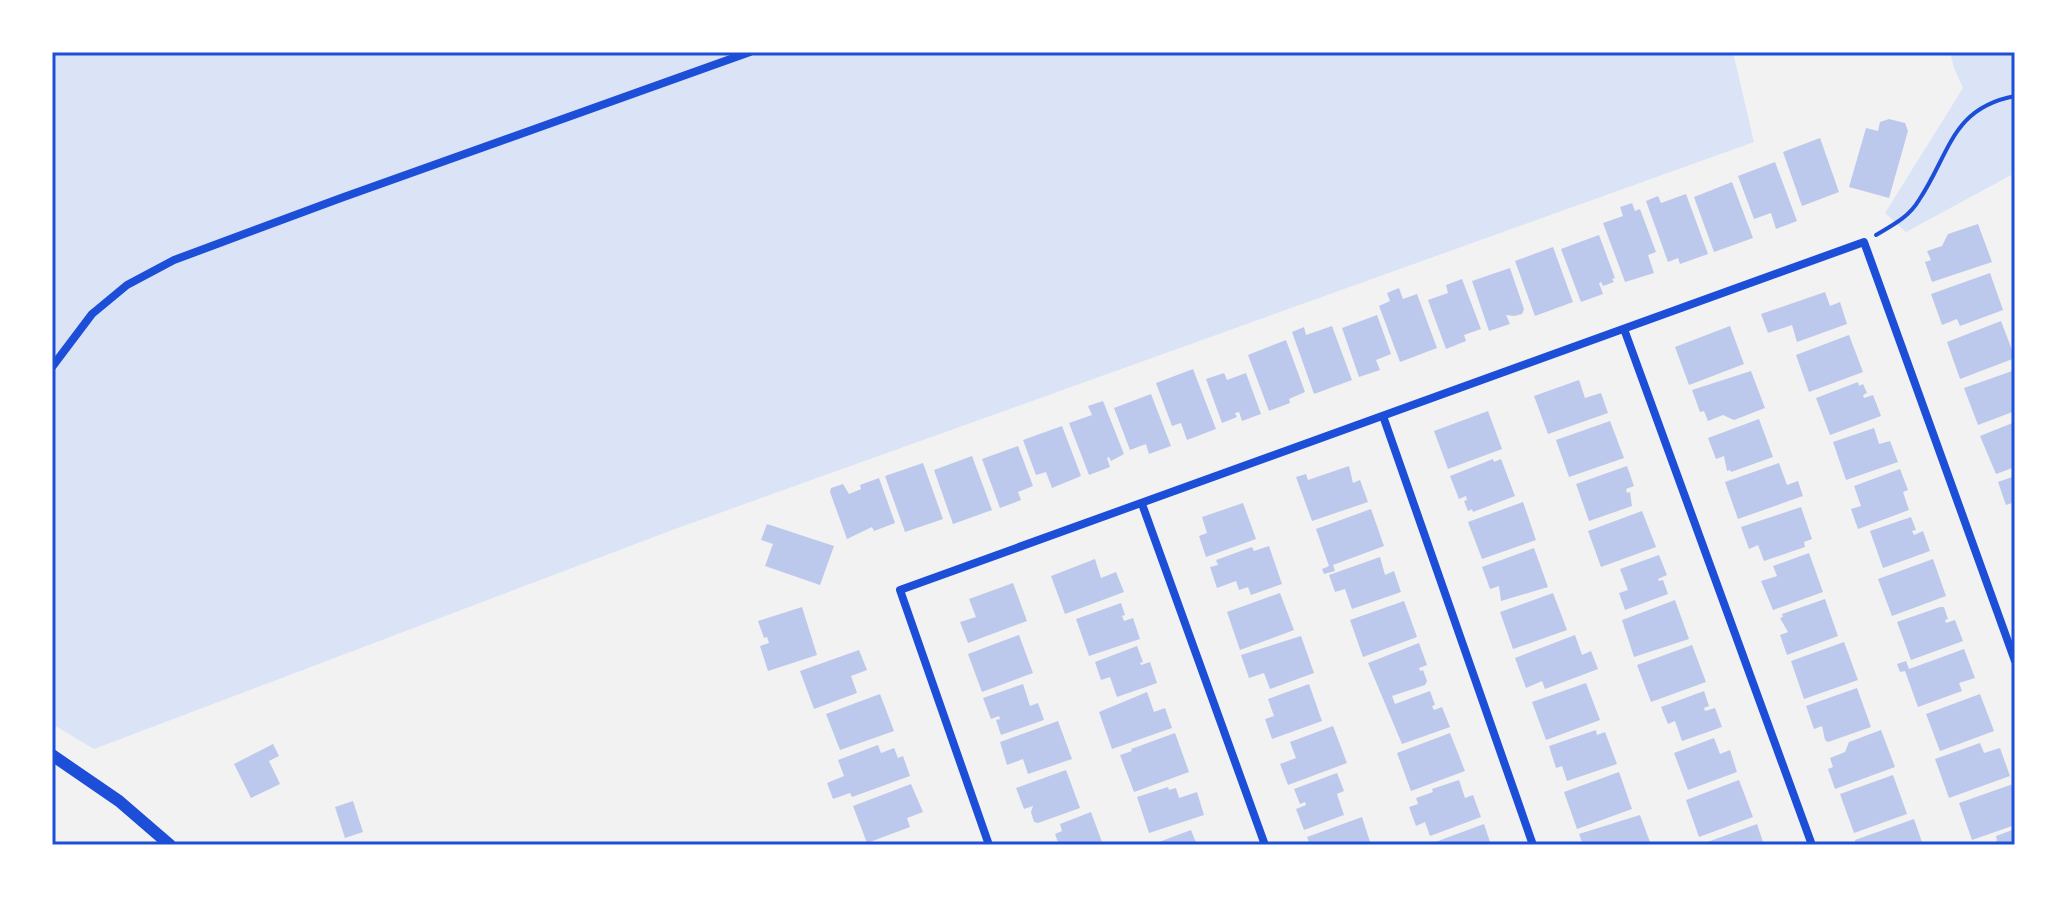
<svg xmlns="http://www.w3.org/2000/svg" width="2067" height="897" viewBox="0 0 2067 897" font-family="Spectral,serif">
  <rect width="100%" height="100%" fill="#f2f2f2"/>
  <g fill="#dbe4f7">
    <polygon points="52,52 1733,52 1754,142 675,529 94,749 52,724"/>
    <polygon points="1950,52 2015,52 2015,173 1906,232 1885,213 1963,88 1954,68"/>
  </g>
  <g fill="#bdc9ec">
    <polygon points="1889,119 1905,123 1908,131 1889,198 1849,187 1866,128 1878,131 1880,122"/>
    <polygon points="1820,138 1839,192 1802,206 1783,152"/>
    <polygon points="1775,162 1797,221 1776,229 1771,213 1754,219 1738,176"/>
    <polygon points="1732,182 1753,238 1714,252 1694,197"/>
    <polygon points="1686,194 1708,254 1680,264 1678,258 1668,262 1646,201 1658,196 1661,203"/>
    <polygon points="1632,203 1635,211 1640,209 1656,252 1648,255 1654,273 1625,282 1603,223 1623,216 1620,207"/>
    <polygon points="1978,224 1992,262 1932,282 1925,262 1931,260 1927,251 1942,246 1948,234"/>
    <polygon points="1599,235 1615,278 1612,279 1614,282 1603,286 1601,282 1599,283 1603,294 1581,302 1561,249"/>
    <polygon points="1553,247 1573,302 1535,316 1515,261"/>
    <polygon points="1510,268 1524,309 1522,314 1514,316 1506,315 1510,324 1489,331 1472,281"/>
    <polygon points="1990,273 2003,310 1960,326 1957,319 1942,325 1931,294"/>
    <polygon points="1462,279 1481,329 1464,335 1466,341 1446,349 1428,300 1448,293 1446,285"/>
    <polygon points="1399,288 1403,299 1417,294 1437,348 1400,362 1379,306 1390,301 1387,293"/>
    <polygon points="1825,292 1830,306 1840,302 1847,324 1797,342 1792,325 1768,333 1761,314"/>
    <polygon points="1377,315 1391,354 1376,360 1380,370 1359,377 1342,328"/>
    <polygon points="2001,321 2015,358 1960,379 1947,342"/>
    <polygon points="1332,326 1352,380 1314,394 1292,332 1304,327 1306,335"/>
    <polygon points="1730,326 1744,364 1689,385 1675,347"/>
    <polygon points="1849,335 1863,372 1809,392 1796,355"/>
    <polygon points="1286,340 1305,392 1289,399 1290,403 1269,411 1248,355"/>
    <polygon points="1193,369 1216,429 1187,440 1181,423 1172,426 1156,383"/>
    <polygon points="2015,370 2015,411 1978,425 1964,388"/>
    <polygon points="1751,371 1765,408 1734,420 1723,415 1708,421 1704,411 1700,412 1692,390"/>
    <polygon points="1224,373 1227,380 1246,373 1261,414 1242,421 1239,412 1235,413 1237,417 1222,423 1206,379"/>
    <polygon points="1579,380 1585,398 1601,393 1608,413 1548,434 1534,396"/>
    <polygon points="1858,382 1859,386 1863,384 1867,393 1863,395 1864,398 1873,395 1881,416 1830,435 1816,398"/>
    <polygon points="1151,394 1171,446 1149,454 1146,444 1130,450 1114,408"/>
    <polygon points="1103,401 1124,454 1111,461 1109,457 1107,458 1110,467 1089,475 1069,423 1092,415 1088,406"/>
    <polygon points="1488,411 1502,449 1448,469 1434,431"/>
    <polygon points="1759,419 1773,457 1731,472 1730,470 1727,471 1724,456 1716,459 1708,438"/>
    <polygon points="1610,421 1624,458 1569,477 1556,440"/>
    <polygon points="2015,422 2015,467 1996,474 1980,436"/>
    <polygon points="1062,426 1081,476 1052,488 1046,472 1036,475 1023,440"/>
    <polygon points="1874,428 1879,444 1890,441 1898,462 1846,480 1833,442"/>
    <polygon points="1018,446 1033,486 1018,492 1021,500 1000,508 982,459"/>
    <polygon points="972,456 992,510 953,524 934,470"/>
    <polygon points="1493,459 1494,462 1501,459 1515,496 1473,512 1472,509 1468,511 1464,501 1467,500 1466,496 1459,499 1450,476"/>
    <polygon points="923,463 943,519 905,532 885,476"/>
    <polygon points="1779,463 1787,485 1798,481 1803,496 1738,519 1725,482"/>
    <polygon points="1349,466 1353,483 1360,480 1368,502 1312,521 1296,477 1306,474 1308,480"/>
    <polygon points="1627,466 1634,486 1626,489 1627,493 1630,492 1632,506 1589,521 1576,484"/>
    <polygon points="1900,469 1908,490 1903,492 1909,510 1858,529 1851,509 1861,506 1854,486"/>
    <polygon points="2015,476 2015,502 2006,505 1998,482"/>
    <polygon points="879,478 895,523 874,531 872,527 847,539 830,492 831,488 843,484 849,494 861,489 860,485"/>
    <polygon points="1523,502 1536,540 1482,559 1468,522"/>
    <polygon points="1243,503 1256,539 1206,557 1199,536 1207,533 1202,517"/>
    <polygon points="1801,507 1812,539 1804,542 1805,547 1764,561 1758,545 1749,549 1741,527"/>
    <polygon points="1371,509 1384,546 1333,565 1335,571 1324,574 1322,569 1329,566 1316,529"/>
    <polygon points="1642,511 1656,547 1601,567 1588,531"/>
    <polygon points="1911,517 1916,530 1912,531 1914,535 1923,531 1930,551 1883,568 1870,531"/>
    <polygon points="767,524 834,546 820,585 765,566 773,544 761,540"/>
    <polygon points="1269,546 1282,584 1251,595 1248,587 1239,590 1236,581 1217,588 1210,567 1218,565 1216,560 1252,547 1254,551"/>
    <polygon points="1534,548 1548,587 1501,601 1499,586 1490,589 1482,567"/>
    <polygon points="1809,553 1823,592 1773,610 1761,581 1777,576 1773,566"/>
    <polygon points="1659,555 1667,575 1658,579 1659,581 1663,580 1668,594 1625,610 1619,593 1628,590 1620,569"/>
    <polygon points="1380,557 1385,575 1394,571 1401,592 1352,609 1345,589 1335,592 1329,575"/>
    <polygon points="1095,559 1101,578 1116,572 1124,592 1065,614 1051,576"/>
    <polygon points="1933,559 1946,596 1892,616 1878,579"/>
    <polygon points="1013,583 1027,621 968,643 960,622 976,617 969,599"/>
    <polygon points="1280,593 1294,630 1240,650 1227,612"/>
    <polygon points="1553,593 1567,630 1513,649 1500,612"/>
    <polygon points="1825,599 1838,636 1787,655 1780,635 1788,632 1780,618 1783,617 1782,614"/>
    <polygon points="1675,600 1689,639 1634,657 1622,620"/>
    <polygon points="1404,601 1417,637 1363,657 1350,620"/>
    <polygon points="1121,603 1125,615 1122,616 1124,621 1133,618 1140,639 1089,656 1076,619"/>
    <polygon points="802,607 817,655 768,671 760,646 769,643 767,637 764,638 758,621"/>
    <polygon points="1940,607 1944,607 1948,619 1945,620 1946,623 1955,620 1963,641 1911,660 1897,622"/>
    <polygon points="1019,635 1033,673 982,692 968,654"/>
    <polygon points="1575,635 1582,655 1591,651 1598,669 1545,689 1542,681 1526,688 1515,658"/>
    <polygon points="1301,636 1314,673 1270,689 1264,673 1249,678 1241,655"/>
    <polygon points="1844,642 1858,680 1804,699 1791,661"/>
    <polygon points="1419,643 1427,665 1419,668 1420,671 1423,670 1427,681 1425,685 1392,696 1395,704 1430,691 1435,705 1432,706 1434,710 1442,707 1450,727 1402,744 1368,663"/>
    <polygon points="1692,645 1706,682 1651,702 1637,665"/>
    <polygon points="1137,646 1143,662 1140,663 1141,665 1150,662 1157,683 1117,697 1110,677 1101,680 1095,662"/>
    <polygon points="1964,649 1975,678 1959,683 1962,691 1918,707 1905,671 1900,672 1897,664 1906,661 1909,669"/>
    <polygon points="859,650 867,670 851,676 857,693 814,709 800,671"/>
    <polygon points="1586,683 1600,720 1546,740 1532,702"/>
    <polygon points="1023,684 1030,706 1038,703 1044,720 1001,735 996,720 1000,719 999,716 991,719 983,698"/>
    <polygon points="1309,684 1322,721 1272,739 1265,719 1274,716 1268,699"/>
    <polygon points="1857,688 1871,727 1828,742 1825,740 1822,726 1814,729 1806,706"/>
    <polygon points="1704,691 1709,706 1704,708 1705,711 1715,708 1722,727 1682,741 1675,721 1668,724 1661,707"/>
    <polygon points="1147,692 1154,712 1165,708 1172,728 1112,749 1099,712"/>
    <polygon points="880,694 894,731 840,750 826,714"/>
    <polygon points="1980,694 1994,731 1940,751 1926,714"/>
    <polygon points="1058,721 1072,759 1028,774 1023,759 1007,765 1000,742"/>
    <polygon points="1333,726 1347,763 1288,785 1280,764 1296,758 1290,742"/>
    <polygon points="1596,730 1597,735 1605,732 1617,764 1567,781 1562,766 1556,768 1549,746"/>
    <polygon points="1881,730 1895,767 1835,789 1828,769 1833,767 1830,758 1845,752 1849,742"/>
    <polygon points="1175,733 1189,772 1134,792 1120,755 1132,751 1131,749"/>
    <polygon points="1450,733 1465,771 1411,791 1397,753"/>
    <polygon points="1714,738 1720,754 1730,750 1737,772 1688,790 1674,753"/>
    <polygon points="1980,743 1984,753 2000,748 2010,776 1949,798 1935,759"/>
    <polygon points="273,744 279,756 269,761 280,784 251,798 234,764"/>
    <polygon points="878,745 881,753 894,748 898,758 903,756 910,776 852,797 850,793 833,799 827,783 844,776 838,760"/>
    <polygon points="1066,770 1080,808 1038,823 1034,822 1031,812 1033,806 1024,809 1016,788"/>
    <polygon points="1619,772 1632,809 1577,829 1564,792"/>
    <polygon points="1337,773 1344,791 1337,794 1344,815 1304,830 1296,809 1306,805 1305,802 1300,804 1294,789"/>
    <polygon points="1893,775 1907,814 1854,833 1840,794"/>
    <polygon points="1459,780 1465,798 1473,795 1481,817 1430,836 1425,822 1416,826 1409,807 1418,804 1416,798 1433,792 1432,789"/>
    <polygon points="1739,780 1753,817 1699,837 1686,800"/>
    <polygon points="911,784 923,812 907,818 910,827 867,843 853,806"/>
    <polygon points="2013,784 2015,825 1972,840 1959,803"/>
    <polygon points="1168,787 1169,790 1176,788 1179,798 1197,792 1204,815 1149,833 1137,797"/>
    <polygon points="353,801 363,832 345,838 335,807"/>
    <polygon points="1091,812 1103,845 1059,845 1055,834 1062,831 1060,824"/>
    <polygon points="1640,815 1651,845 1583,845 1579,834"/>
    <polygon points="1362,817 1371,845 1310,845 1307,837"/>
    <polygon points="1914,819 1923,845 1856,845 1855,840"/>
    <polygon points="1484,824 1491,845 1428,845 1446,838"/>
    <polygon points="1757,824 1764,845 1699,845"/>
    <polygon points="2015,829 2015,845 1987,845 1997,841 1996,836"/>
    <polygon points="1191,830 1197,845 1151,845"/>
  </g>
  <g fill="none" stroke-linecap="round" stroke-linejoin="round">
    <path stroke="#1d4ed8" stroke-width="4" d="M1876 235C1893 225 1909 217 1919 200 1950 154 1951 108 2015 96"/>
    <g stroke="#1d4ed8" stroke-width="8">
      <polyline points="1624,329 1812,845"/>
      <polyline points="52,367 92,314 127,285 174,260 341,198 750,52"/>
      <polyline points="1383,416 1533,845"/>
      <polyline points="1142,504 1265,845"/>
      <polyline points="989,845 900,590 1864,242 2015,661"/>
    </g>
    <polyline stroke="#1d4ed8" stroke-width="12" points="52,755 119,801 170,845"/>
  </g>
  <rect width="2067" height="897" fill="none" stroke="#ffffff" stroke-width="108"/>
  <rect x="54" y="54" width="1959" height="789" fill="none" stroke="#1d4ed8" stroke-width="3"/>
</svg>
